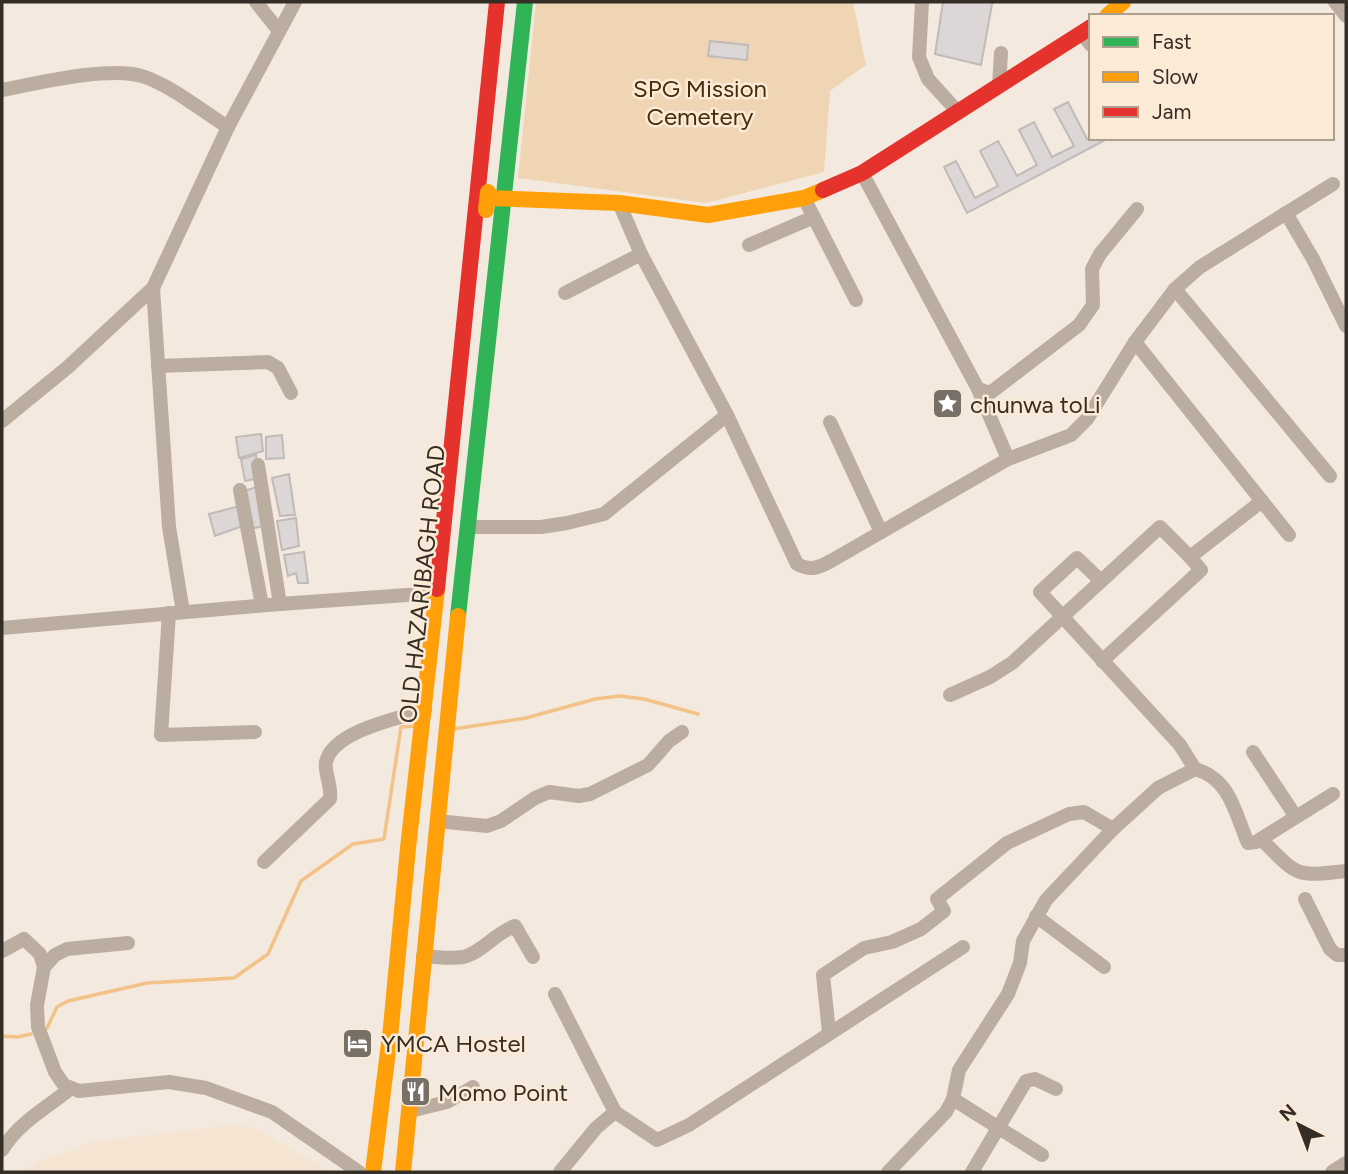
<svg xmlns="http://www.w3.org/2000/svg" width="1348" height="1174" viewBox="0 0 1348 1174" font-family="Figtree,sans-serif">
  <rect width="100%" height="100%" fill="#f3e9de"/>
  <polygon fill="#f5e4d1" points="231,1125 257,1129 330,1172 20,1172 41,1161 92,1142"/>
  <polygon fill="#f0d5b5" points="536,2 853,2 866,65 830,91 824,172 706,203 518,178"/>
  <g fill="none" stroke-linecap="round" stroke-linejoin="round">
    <g stroke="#f2c288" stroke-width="3.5">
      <polyline points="453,729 526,718 595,699 619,696 644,699 698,714"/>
      <polyline points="47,1028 57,1007 68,1001 147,983 234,978 268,954 301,881 353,844 384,839 401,727 417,726"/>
      <polyline points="2,1036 17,1037 31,1034"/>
    </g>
  </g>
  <g fill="#ddd6d6" stroke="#c0bab9" stroke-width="2">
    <polygon points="943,2 994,2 992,4 981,65 935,54"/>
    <polygon points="710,41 748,45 747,60 708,56"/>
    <polygon points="1068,102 1087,139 1091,137 1109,138 967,213 944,167 956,161 975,198 998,186 980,151 998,141 1017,176 1037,165 1019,130 1034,122 1052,157 1074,146 1054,109"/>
    <polygon points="261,434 263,451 239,458 236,437"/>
    <polygon points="282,435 284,458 266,459 266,437"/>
    <polygon points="256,455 259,478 245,481 241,459"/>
    <polygon points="289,474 295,515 280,516 272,478"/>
    <polygon points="260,486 268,525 250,529 244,491"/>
    <polygon points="240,506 245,525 215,536 209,514"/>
    <polygon points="296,518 299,546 282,550 277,521"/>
    <polygon points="304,552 308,583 298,583 296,573 288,576 284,555"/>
  </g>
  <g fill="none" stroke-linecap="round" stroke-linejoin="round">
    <g stroke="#bbaea0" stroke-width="14">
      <polyline points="256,2 279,31"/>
      <polyline points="922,2 919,57 928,79 958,112"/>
      <polyline points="1335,2 1346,16"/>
      <polyline points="1081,33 1091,45"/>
      <polyline points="999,86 1001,53"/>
      <path d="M2 90C38 83 112 65 145 77 175 88 202 111 228 127"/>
      <polyline points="862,173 978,389 990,393 1079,325 1093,305 1092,269 1100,254 1137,209"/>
      <polyline points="804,198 856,300"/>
      <path d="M619 203 641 254 727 415 797 564C811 571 818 568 831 561L1008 459 1071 435 1087 419 1135 342 1175 289 1200 267 1333 184"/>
      <polyline points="1286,213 1313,259 1346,326"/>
      <polyline points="749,245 814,217"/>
      <polyline points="153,288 169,527 183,612"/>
      <polyline points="1175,289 1330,476"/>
      <polyline points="565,293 641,254"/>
      <polyline points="1135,342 1289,535"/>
      <polyline points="158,366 268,362 278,368 291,393"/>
      <polyline points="978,389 1008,459"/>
      <polyline points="2,421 68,367 153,288 228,127 295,2"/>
      <polyline points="830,422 881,532"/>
      <polyline points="258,465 280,604"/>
      <polyline points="240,490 262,605"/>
      <polyline points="467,527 541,527 567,523 604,514 727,415"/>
      <polyline points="1101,581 1077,558 1040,592 1180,745 1195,769"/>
      <polyline points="169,613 161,735 255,732"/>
      <polyline points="2,628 280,604 435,593"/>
      <polyline points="1102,661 1201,570 1190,557"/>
      <polyline points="950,695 990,677 1012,663 1160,527 1190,557 1262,501"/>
      <polyline points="1253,752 1296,817"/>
      <polyline points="437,821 487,826 501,821 535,798 549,792 579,796 590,794 648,765 669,741 682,732"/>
      <path d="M1261 839C1298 876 1294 877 1346 871"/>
      <path d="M264 862 330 799C332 785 324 773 326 762 333 731 399 718 425 710"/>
      <polyline points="1305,899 1330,949 1337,955 1346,955"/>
      <polyline points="1036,916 1104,967"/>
      <polyline points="2,951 24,939 40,954 44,967 37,1005 38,1027 55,1072 64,1085 79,1091 169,1082 206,1088 272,1112 359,1172"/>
      <path d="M423 956C435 957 451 959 463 957 482 953 496 932 515 926L533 957"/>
      <polyline points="44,967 55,955 67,949 128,943"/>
      <polyline points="555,994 615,1112 657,1140 689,1125 963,947"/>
      <polyline points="829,1032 823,975 864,948 892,942 921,929 944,911 937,899 1007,843 1069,814 1084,812 1113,829"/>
      <polyline points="953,1099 1042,1155"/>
      <polyline points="410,1111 447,1102 473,1087"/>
      <path d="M2 1150C19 1122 47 1108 71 1088"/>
      <polyline points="560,1172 596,1128 615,1112"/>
      <path d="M888 1172 946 1112 953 1099 959 1070 1008 994 1020 963 1023 941 1046 900 1113 829 1158 788 1195 769C1231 779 1235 814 1248 843L1256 842 1333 794"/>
      <polyline points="972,1172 1026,1081 1035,1079 1056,1089"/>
      <polyline points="1332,1172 1346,1163"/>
    </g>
    <polyline stroke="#30b455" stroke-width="16" points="458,616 525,2"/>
    <g stroke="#ff9f0a" stroke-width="16">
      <polyline points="1107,16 1123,2"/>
      <polyline points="491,198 619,203 708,215 804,198 823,190"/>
      <polyline points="373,1172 391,1027 408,848 437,589"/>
      <polyline points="403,1172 458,616"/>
    </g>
    <g stroke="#e5322d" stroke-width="16">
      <polyline points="823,190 862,173 1091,27"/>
      <polyline points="437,589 497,2"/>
    </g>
    <polyline stroke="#ff9f0a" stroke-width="16" points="486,210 488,192"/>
  </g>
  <defs>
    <symbol id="sight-square" viewBox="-11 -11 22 22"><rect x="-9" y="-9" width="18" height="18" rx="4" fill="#786f67" stroke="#fbead6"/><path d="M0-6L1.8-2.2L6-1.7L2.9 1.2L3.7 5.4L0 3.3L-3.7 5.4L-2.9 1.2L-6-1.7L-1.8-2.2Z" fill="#fff"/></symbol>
    <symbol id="hotel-square" viewBox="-11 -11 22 22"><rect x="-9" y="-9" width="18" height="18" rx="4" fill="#786f67" stroke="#fbead6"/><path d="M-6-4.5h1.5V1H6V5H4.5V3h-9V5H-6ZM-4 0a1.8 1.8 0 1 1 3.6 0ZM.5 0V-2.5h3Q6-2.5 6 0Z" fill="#fff"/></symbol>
    <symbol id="restaurant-square" viewBox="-11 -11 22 22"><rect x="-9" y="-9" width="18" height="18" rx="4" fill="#786f67" stroke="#fbead6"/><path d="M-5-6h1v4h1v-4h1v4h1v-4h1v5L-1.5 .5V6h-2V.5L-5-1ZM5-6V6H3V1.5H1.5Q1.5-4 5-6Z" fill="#fff"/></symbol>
  </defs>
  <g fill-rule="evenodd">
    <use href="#sight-square" x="930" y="386" width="35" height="35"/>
    <use href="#hotel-square" x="340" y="1026" width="35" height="35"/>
    <use href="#restaurant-square" x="398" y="1074" width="35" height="35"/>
  </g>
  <g text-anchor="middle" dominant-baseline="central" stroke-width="5" stroke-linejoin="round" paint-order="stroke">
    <g font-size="24" fill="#452d09" stroke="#fbead6">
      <text x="700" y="88">SPG Mission<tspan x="700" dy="28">Cemetery</tspan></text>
    </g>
    <g font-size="24" fill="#352e27" stroke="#fbead6" text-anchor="start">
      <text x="970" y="404">chunwa toLi</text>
      <text x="381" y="1043">YMCA Hostel</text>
      <text x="438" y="1092">Momo Point</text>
    </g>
    <g font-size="24" fill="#352e27" stroke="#fbead6">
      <text transform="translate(422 584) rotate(-84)">OLD HAZARIBAGH ROAD</text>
    </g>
  </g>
  <rect width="1348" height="1174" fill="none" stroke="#352e27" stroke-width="7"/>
  <rect x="1089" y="14" width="245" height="126" fill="#fbead6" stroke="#ac9f90" stroke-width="2"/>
  <rect x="1103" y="37" width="35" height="10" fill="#30b455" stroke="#ac9f90" stroke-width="2"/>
  <text x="1152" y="49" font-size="21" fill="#352e27">Fast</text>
  <rect x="1103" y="72" width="35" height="10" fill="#ff9f0a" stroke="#ac9f90" stroke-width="2"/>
  <text x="1152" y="84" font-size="21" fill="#352e27">Slow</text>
  <rect x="1103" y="107" width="35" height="10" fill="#e5322d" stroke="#ac9f90" stroke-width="2"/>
  <text x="1152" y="119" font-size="21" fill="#352e27">Jam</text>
  <g transform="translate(1299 1125) rotate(318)" stroke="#fbead6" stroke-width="5" paint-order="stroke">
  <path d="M0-5L12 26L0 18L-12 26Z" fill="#352e27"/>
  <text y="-10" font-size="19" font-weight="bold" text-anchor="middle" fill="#352e27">N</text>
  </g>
</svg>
